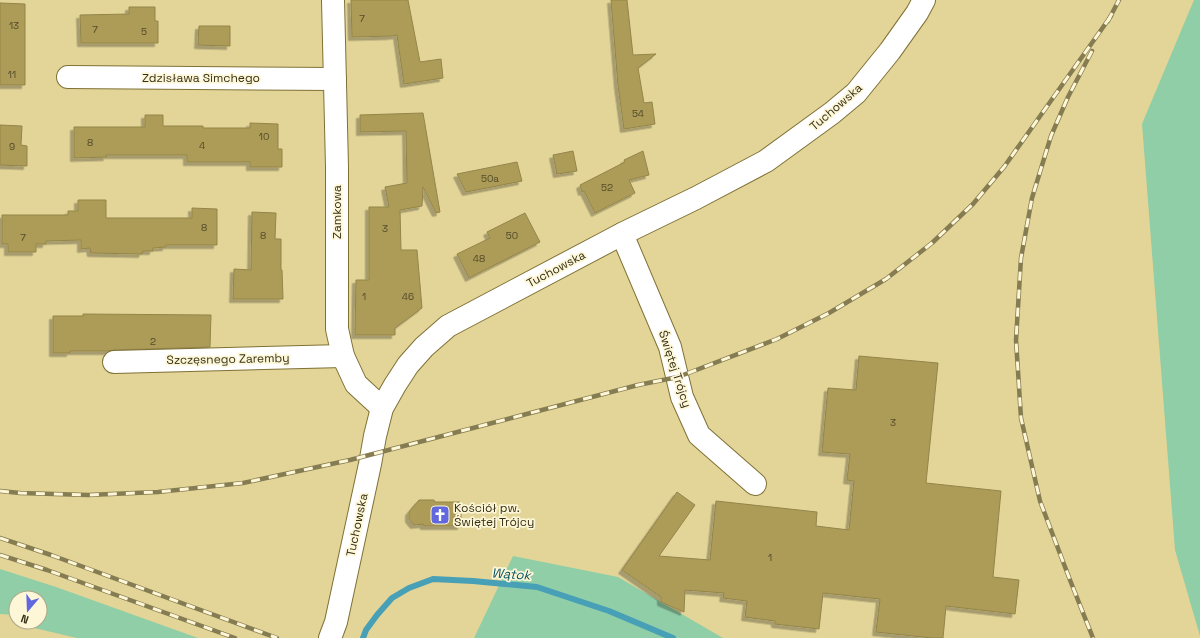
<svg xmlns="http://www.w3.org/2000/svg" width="1200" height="638" viewBox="0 0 1200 638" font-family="'Space Grotesk',sans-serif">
  <defs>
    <filter id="shadow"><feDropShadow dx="-3.5" dy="3.5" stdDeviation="0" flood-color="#0004"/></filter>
  </defs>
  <rect width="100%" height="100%" fill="#e3d597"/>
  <g fill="#90cea7">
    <polygon points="1194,0 1200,0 1200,636 1175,550 1142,124 1191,7"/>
    <polygon points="513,556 618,577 723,638 474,638"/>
    <polygon points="0,569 56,587 198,638 77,638 17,624 17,622 40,622 40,598 16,598 16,615 0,614"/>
  </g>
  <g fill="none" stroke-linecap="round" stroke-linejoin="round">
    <polyline stroke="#48a0b6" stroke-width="6" points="363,638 366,630 377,615 392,598 409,588 433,579 473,581 537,587 609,611 673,638"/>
  </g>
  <g fill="#ac9c59" stroke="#938549" filter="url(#shadow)">
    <polygon points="351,0 408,0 420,62 441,59 443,78 404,84 397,35 391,36 352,37"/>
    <polygon points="611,0 627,0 633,55 656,54 638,68 644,103 652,102 655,124 624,129 618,85"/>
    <polygon points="0,3 25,4 25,85 0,85"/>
    <polygon points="129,7 155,7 155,21 158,21 158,43 81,43 80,15 129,14"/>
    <polygon points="199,26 230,26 230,46 198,45"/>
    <polygon points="423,113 440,212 436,213 423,187 422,206 400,210 401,250 417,250 422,308 395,328 395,335 355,335 356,280 369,280 369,207 389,207 385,187 407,183 406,131 360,132 360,115"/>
    <polygon points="145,115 163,115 163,126 203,126 203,128 250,128 250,123 278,124 278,149 282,149 282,167 250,167 250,162 187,162 187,155 106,155 107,157 74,158 74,127 145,127"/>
    <polygon points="0,125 22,126 21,145 27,146 27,166 0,165"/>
    <polygon points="573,151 577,171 557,174 553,155"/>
    <polygon points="643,151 649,175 629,180 635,193 595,213 584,191 582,192 580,185 625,162 624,160"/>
    <polygon points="517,162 522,181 466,192 457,174"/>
    <polygon points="78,200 106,200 106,218 192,218 192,208 217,209 217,245 166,245 166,247 153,248 153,251 143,251 142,254 91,253 90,248 81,249 81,240 46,241 46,244 36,244 36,252 8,252 8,244 2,244 2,215 68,215 68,211 78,211"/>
    <polygon points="252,212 276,213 275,239 281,239 281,270 282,270 283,299 233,299 234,269 251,270"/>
    <polygon points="525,213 540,242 469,278 457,254 490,238 487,232"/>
    <polygon points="83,314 211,315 210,347 114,350 107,351 70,351 70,353 53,353 53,316 83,316"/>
    <polygon points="859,356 938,363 926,483 1001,491 993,577 1019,580 1015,614 946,606 943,638 932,638 876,632 880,599 823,593 819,629 775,624 775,621 745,617 747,601 723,598 724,593 685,590 684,612 661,602 661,597 622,570 677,492 695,505 659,556 710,560 716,501 817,512 816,526 849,530 854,481 847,480 850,454 822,452 828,388 856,390"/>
    <polygon points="419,500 434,500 435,502 460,502 461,515 461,526 424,526 423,524 414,525 409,519 409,512"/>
  </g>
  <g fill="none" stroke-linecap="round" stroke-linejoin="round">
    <defs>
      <g id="street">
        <polyline points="333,0 337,167 337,329 343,356 356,384 382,408"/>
        <polyline points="68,77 335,79"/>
        <polyline points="622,234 670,347 682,397 699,435 755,484"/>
        <polyline points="114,362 343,356"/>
      </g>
      <polyline id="secondary" points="330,638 336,622 370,464 375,436 382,408 395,385 408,365 424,347 448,326 622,234 696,198 766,161 832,113 856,93 890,51 917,13 924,0"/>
    </defs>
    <use href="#street" stroke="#7f7136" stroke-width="24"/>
    <use href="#secondary" stroke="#7f7136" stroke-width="24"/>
    <use href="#street" stroke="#fff" stroke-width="22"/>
    <use href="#secondary" stroke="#fff" stroke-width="22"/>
    <defs>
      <g id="rail">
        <polyline points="1108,21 1119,0"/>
        <polyline points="1092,51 1068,97 1051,136 1032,198 1021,258 1016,340 1021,418 1040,501 1070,580 1093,638"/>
        <polyline points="0,491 20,493 88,495 158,492 243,483 350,460 638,385 678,377 777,339 829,313 886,279 932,243 973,204 1004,167 1111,16"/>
        <polyline points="0,538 51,555 277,638"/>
        <polyline points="0,555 47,570 235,638"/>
      </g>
    </defs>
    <use href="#rail" stroke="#867c52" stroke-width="4.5"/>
    <use href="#rail" stroke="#fdf6d7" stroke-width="3" stroke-dasharray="9" stroke-linecap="butt"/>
  </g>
  <defs>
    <symbol id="church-square" viewBox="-11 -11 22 22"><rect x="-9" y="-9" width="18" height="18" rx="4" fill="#6067df" stroke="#fdf6d7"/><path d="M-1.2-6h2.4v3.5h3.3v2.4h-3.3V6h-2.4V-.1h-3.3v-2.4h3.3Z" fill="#fff"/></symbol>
  </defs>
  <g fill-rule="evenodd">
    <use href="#church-square" x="429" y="504" width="22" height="22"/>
  </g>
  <g text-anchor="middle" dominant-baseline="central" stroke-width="3.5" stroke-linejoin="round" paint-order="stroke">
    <g font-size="10" fill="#544b28">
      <text x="362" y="18">7</text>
      <text x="14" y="25">13</text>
      <text x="95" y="29">7</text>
      <text x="144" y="31">5</text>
      <text x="12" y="74">11</text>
      <text x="638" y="113">54</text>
      <text x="264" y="136">10</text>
      <text x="90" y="142">8</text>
      <text x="202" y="145">4</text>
      <text x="12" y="146">9</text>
      <text x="490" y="178">50a</text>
      <text x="607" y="187">52</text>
      <text x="204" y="227">8</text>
      <text x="385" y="228">3</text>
      <text x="263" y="235">8</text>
      <text x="512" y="235">50</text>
      <text x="23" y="237">7</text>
      <text x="479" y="258">48</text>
      <text x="364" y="296">1</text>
      <text x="408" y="296">46</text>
      <text x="153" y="341">2</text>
      <text x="893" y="422">3</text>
      <text x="770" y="557">1</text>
    </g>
    <g font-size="12" fill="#363017" stroke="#fdf6d7">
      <text x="201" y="78">Zdzisława Simchego</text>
      <text transform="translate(836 107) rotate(-41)">Tuchowska</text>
      <text transform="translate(337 212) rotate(-90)">Zamkowa</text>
      <text transform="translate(556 269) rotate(-28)">Tuchowska</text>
      <text transform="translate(228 359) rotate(-1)">Szczęsnego Zaremby</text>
      <text transform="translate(675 369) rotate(72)">Świętej Trójcy</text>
      <text transform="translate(357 525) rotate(-78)">Tuchowska</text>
    </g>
    <g font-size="12" fill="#363017" stroke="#fdf6d7" text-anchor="start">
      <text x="454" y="508">Kościół pw.<tspan x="454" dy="14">Świętej Trójcy</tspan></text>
    </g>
    <g font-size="13" font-style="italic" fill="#065464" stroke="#fdf6d7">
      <text transform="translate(511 574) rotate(4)">Wątok</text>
    </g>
  </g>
  <g transform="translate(28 610) rotate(199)"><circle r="19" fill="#fdf6d7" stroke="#ada78a"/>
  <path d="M0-3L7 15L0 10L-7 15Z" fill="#6067df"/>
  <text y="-6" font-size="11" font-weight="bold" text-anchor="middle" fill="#363017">N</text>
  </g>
</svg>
